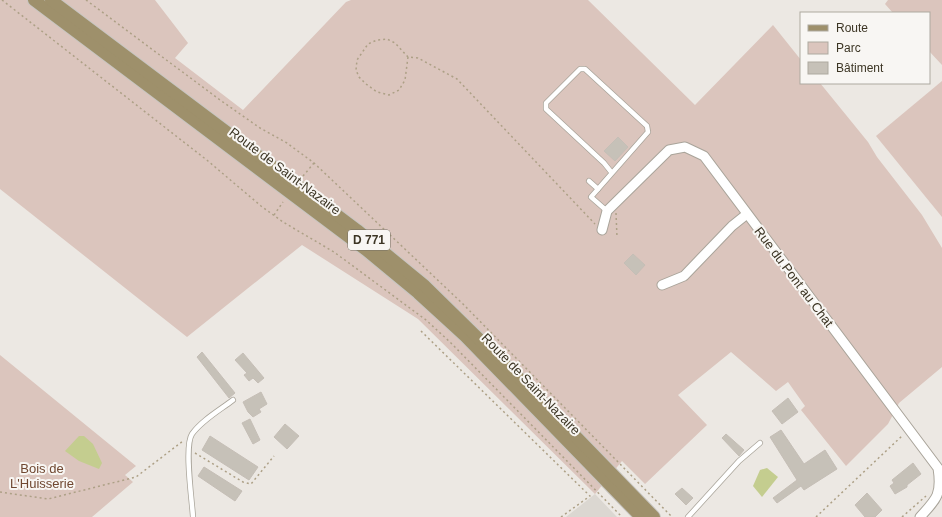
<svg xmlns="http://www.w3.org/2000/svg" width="942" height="517" viewBox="0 0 942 517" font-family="Arial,sans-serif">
  <rect width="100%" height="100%" fill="#ece8e3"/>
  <polygon fill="#dbd7d1" points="595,494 617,517 566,517"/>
  <g fill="#dbc5bd">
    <polygon points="0,0 155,0 188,43 175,58 243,110 346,2 351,0 588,0 695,105 773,25 801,60 801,83 820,83 868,142 877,157 922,215 942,248 942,367 899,403 888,424 846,466 801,410 805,406 788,382 776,391 731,352 678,395 707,425 645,484 622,461 595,494 418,319 302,245 187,337 0,189"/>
    <polygon points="888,0 942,0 942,65 929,51 929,13 893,13 885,4"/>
    <polygon points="942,81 942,217 876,136"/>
    <polygon points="0,355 136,466 125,475 133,482 92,517 0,517"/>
  </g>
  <g fill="#c4cd8f">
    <polygon points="79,436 84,436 93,444 102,463 99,469 79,461 65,451"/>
    <polygon points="767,468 778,477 762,497 753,486 760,470"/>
  </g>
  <g fill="#c6c1b8" stroke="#c5beb6">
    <polygon points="618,137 628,147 615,161 604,151"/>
    <polygon points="633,254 645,265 636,275 624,263"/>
    <polygon points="202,352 235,393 229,398 197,357"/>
    <polygon points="243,353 264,378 258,383 253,378 249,381 244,375 247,373 235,360"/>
    <polygon points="261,392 267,404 259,409 261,412 253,417 248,412 243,402"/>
    <polygon points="788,398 798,412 782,424 772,411"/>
    <polygon points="250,419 260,440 253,444 242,423"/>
    <polygon points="285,424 299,436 287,449 274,437"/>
    <polygon points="781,430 804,464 825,450 837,469 804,490 801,486 777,503 773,498 797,480 770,437"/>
    <polygon points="726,434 744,450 739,456 722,438"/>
    <polygon points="210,436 258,467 249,480 202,450"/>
    <polygon points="913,463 921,474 907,485 907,487 895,494 890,486 894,483 892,480"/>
    <polygon points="204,467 242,491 235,501 198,476"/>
    <polygon points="682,488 693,498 686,505 675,494"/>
    <polygon points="867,493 882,510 875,517 865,517 855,505"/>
  </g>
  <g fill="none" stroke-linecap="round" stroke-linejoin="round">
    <defs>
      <g id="service">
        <polyline points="589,181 598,189"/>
        <polyline points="607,211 591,197 648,132 647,126 585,69 580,69 546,103 546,109 604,163 612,173"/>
        <path d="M193 517C192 500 184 446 192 434 202 420 220 410 233 400"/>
        <polyline points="688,517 739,461 760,443"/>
      </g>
      <g id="minor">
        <path d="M602 230 607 211 669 150 685 147 704 156 938 468C942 494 937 499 920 517"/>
        <polyline points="662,285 684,276 732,226 747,214"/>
      </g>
      <g id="primary">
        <polyline points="34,0 366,250 418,293 465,336 641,517"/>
        <polyline points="51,0 357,230 425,286 526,385 654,517"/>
      </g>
    </defs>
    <use href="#service" stroke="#a9a49a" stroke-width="6"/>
    <use href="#minor" stroke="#a9a49a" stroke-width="11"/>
    <use href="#primary" stroke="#c8c6c2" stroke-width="14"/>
    <g stroke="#ada086" stroke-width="1.5" stroke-dasharray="2 3" stroke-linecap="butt">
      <polyline points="2,0 208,161 261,206 283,222 334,252 426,320 450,342 622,517"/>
      <polyline points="86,0 220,100 260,128 287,143 314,163 463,304 672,517"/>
      <polyline points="408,57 405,80 399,90 389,95 377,92 366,84 359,77 356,70 357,60 368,44 377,40 387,39 395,43 408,57 418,58 457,79 595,224"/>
      <polyline points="303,176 314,163"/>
      <polyline points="616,213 617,237"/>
      <polyline points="274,215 283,202"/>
      <polyline points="421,331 590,496 561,517"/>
      <polyline points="195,453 243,482 251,484 274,456"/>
      <polyline points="0,492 48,499 136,477 183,441"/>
      <polyline points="816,517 903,435"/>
      <polyline points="902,517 926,496"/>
    </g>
    <use href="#service" stroke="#fff" stroke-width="4.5"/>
    <use href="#minor" stroke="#fff" stroke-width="9"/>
    <use href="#primary" stroke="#9e906b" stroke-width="12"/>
  </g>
  <g text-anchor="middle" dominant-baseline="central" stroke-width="4" stroke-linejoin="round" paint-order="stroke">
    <rect fill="#f8f6f3" stroke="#746f62" stroke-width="1" x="348" y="230" width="42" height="20" rx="3"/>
    <g font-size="12" font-weight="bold" fill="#3c3524">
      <text x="369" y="240">D 771</text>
    </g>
    <g font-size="13" fill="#3c3524" stroke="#f8f6f3">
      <text transform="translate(285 171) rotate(37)">Route de Saint-Nazaire</text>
      <text transform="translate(794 277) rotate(53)">Rue du Pont au Chat</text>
      <text transform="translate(531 384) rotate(46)">Route de Saint-Nazaire</text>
    </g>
    <g font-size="13" fill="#704831" stroke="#f8f6f3">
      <text x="42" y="468">Bois de<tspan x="42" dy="15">L'Huisserie</tspan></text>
    </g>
  </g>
  <rect x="800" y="12" width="130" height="72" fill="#f8f6f3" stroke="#ada9a0"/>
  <rect x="808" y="25" width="20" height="6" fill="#9e906b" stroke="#ada9a0"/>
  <text x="836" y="32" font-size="12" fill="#3c3524">Route</text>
  <rect x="808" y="42" width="20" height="12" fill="#dbc5bd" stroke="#ada9a0"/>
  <text x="836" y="52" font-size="12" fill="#3c3524">Parc</text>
  <rect x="808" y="62" width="20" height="12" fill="#c6c1b8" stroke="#ada9a0"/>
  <text x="836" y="72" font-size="12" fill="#3c3524">Bâtiment</text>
</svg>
